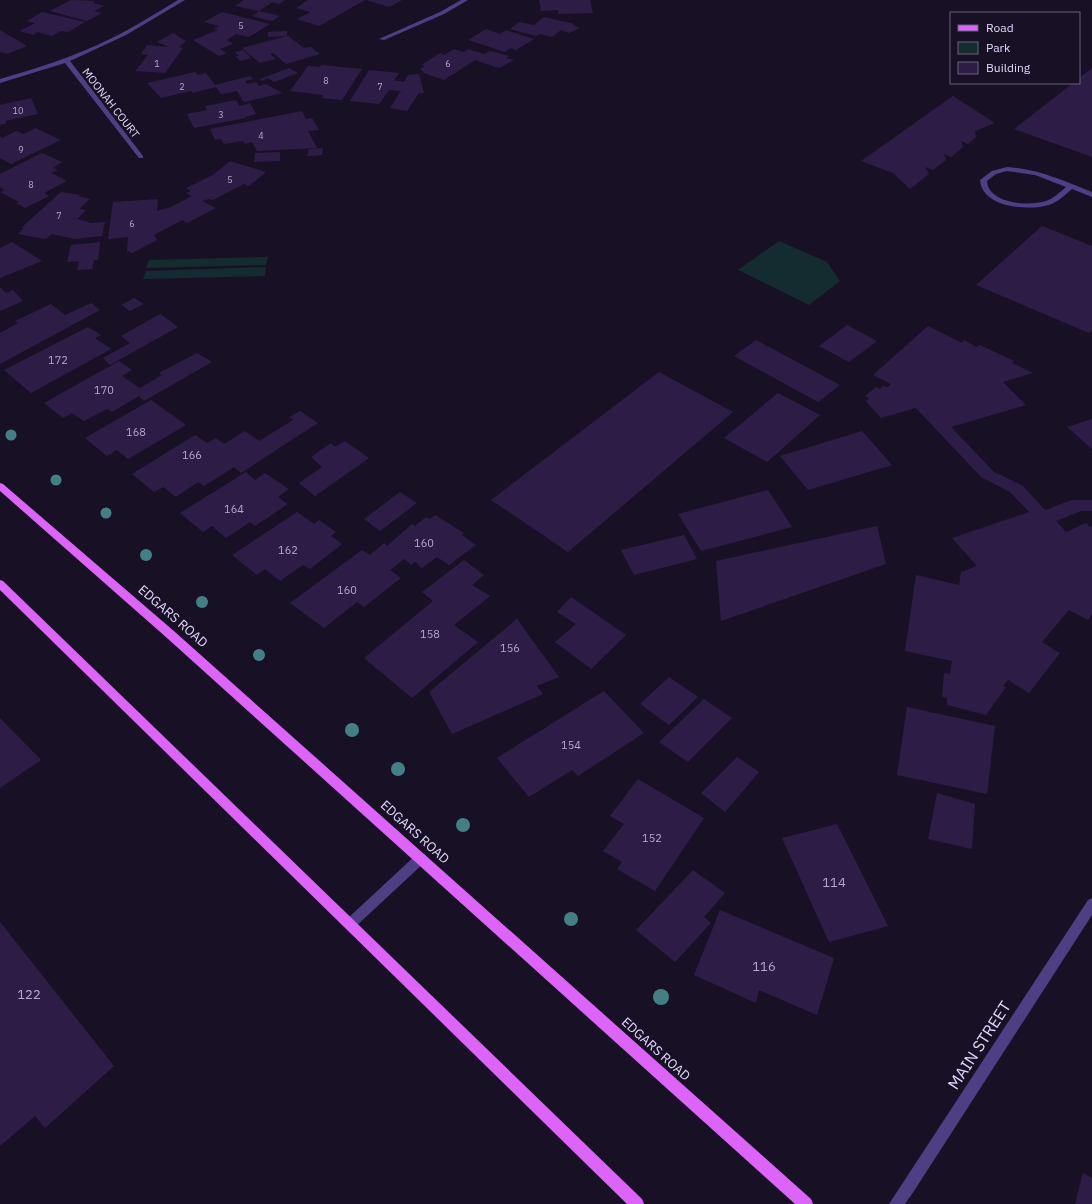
<svg xmlns="http://www.w3.org/2000/svg" width="1092" height="1204" viewBox="0 0 1092 1204" font-family="'IBM Plex Sans',sans-serif">
  <rect width="100%" height="100%" fill="#181126"/>
  <g fill="#142b30">
    <polygon points="779,241 827,262 840,281 809,305 738,270"/>
    <polygon points="268,257 266,265 146,268 149,260"/>
    <polygon points="266,267 265,276 143,279 146,271"/>
  </g>
  <g fill="#2d1d46">
    <polygon points="71,0 95,1 93,3 104,6 94,11 102,13 87,21 50,11"/>
    <polygon points="244,0 285,0 279,4 273,2 259,11 235,6"/>
    <polygon points="308,0 365,0 319,26 297,19 311,12 296,8"/>
    <polygon points="366,0 402,0 389,7"/>
    <polygon points="539,0 590,0 593,13 559,14 558,10 541,11"/>
    <polygon points="259,11 280,16 272,21 252,16"/>
    <polygon points="42,12 85,22 68,32 61,31 52,36 37,32 33,35 20,31 35,23 27,21"/>
    <polygon points="222,12 270,24 249,37 236,34 227,40 233,44 220,49 227,53 219,56 193,40 218,30 214,29 219,26 204,22"/>
    <polygon points="544,17 574,24 573,25 580,28 569,33 561,30 552,37 540,34 536,36 510,29 519,22 534,25"/>
    <polygon points="486,29 500,34 506,30 534,39 516,50 510,48 505,52 468,40"/>
    <polygon points="0,30 27,46 7,54 0,52"/>
    <polygon points="287,31 287,36 268,37 268,32"/>
    <polygon points="173,33 186,41 179,47 183,48 165,73 135,71 148,55 141,54 147,45 169,47 157,42"/>
    <polygon points="288,36 304,48 311,47 320,54 286,64 273,53 270,54 276,59 260,63 242,48"/>
    <polygon points="454,49 464,52 468,49 484,54 490,51 509,56 506,58 514,60 499,68 475,60 444,80 424,73 420,69 425,66 422,65 440,53 444,55"/>
    <polygon points="243,50 251,58 240,61 236,56 239,56 235,52"/>
    <polygon points="321,65 362,69 342,100 322,98 323,95 290,91 308,66 320,67"/>
    <polygon points="289,68 298,73 274,82 268,78 262,81 260,79"/>
    <polygon points="1092,68 1092,157 1014,129 1073,83 1079,83 1079,78"/>
    <polygon points="369,70 399,73 394,80 404,82 408,75 419,74 424,93 419,93 407,111 390,108 401,91 389,90 379,104 350,101"/>
    <polygon points="195,72 198,75 206,73 215,85 250,76 253,79 245,81 247,84 256,82 259,86 266,84 282,93 244,102 237,91 221,94 216,87 193,93 191,91 161,98 147,83"/>
    <polygon points="953,96 995,123 975,131 976,137 968,144 961,141 963,147 951,157 944,154 946,160 933,170 925,167 929,174 910,189 893,173 861,161"/>
    <polygon points="31,98 38,114 5,121 7,123 0,125 0,105"/>
    <polygon points="236,100 239,106 250,103 256,114 245,117 246,118 194,128 187,114 207,110 205,106"/>
    <polygon points="302,111 306,119 312,118 319,130 308,131 317,148 257,151 252,142 245,144 243,141 224,144 221,139 215,140 210,129"/>
    <polygon points="35,128 61,140 11,164 0,158 0,136 2,138 16,131 24,134"/>
    <polygon points="323,148 322,155 307,156 309,149"/>
    <polygon points="280,152 280,161 254,162 255,153"/>
    <polygon points="42,153 62,162 53,168 58,170 51,173 67,181 44,193 49,196 25,208 16,203 19,202 0,192 5,190 0,187 0,174"/>
    <polygon points="230,161 266,172 249,186 244,184 213,200 209,199 202,201 216,208 187,223 182,220 154,235 157,240 132,253 127,251 128,237 108,239 113,202 158,199 157,211 171,207 192,196 186,193 191,191 186,188 213,175"/>
    <polygon points="61,192 80,195 78,196 90,199 79,209 86,210 77,219 91,223 105,222 102,236 75,239 52,234 45,239 18,234 24,228 21,228"/>
    <polygon points="1042,226 1092,246 1092,330 1089,333 976,285"/>
    <polygon points="12,242 42,261 0,278 0,248"/>
    <polygon points="100,242 98,260 94,260 92,269 77,270 79,261 67,262 71,245"/>
    <polygon points="0,287 6,293 13,290 23,301 0,311"/>
    <polygon points="134,298 144,304 130,311 121,305"/>
    <polygon points="91,303 100,310 0,364 0,333 18,323 15,321 51,304 65,315"/>
    <polygon points="160,314 178,327 110,365 103,358 130,343 121,336"/>
    <polygon points="847,325 877,341 849,362 819,346"/>
    <polygon points="928,326 962,343 964,340 977,347 980,345 1014,361 1012,363 1033,373 1003,382 1026,405 951,427 994,472 1023,486 1045,510 1072,500 1092,500 1092,511 1081,511 1056,521 1066,532 1086,523 1090,527 1092,526 1092,614 1088,620 1069,610 1042,642 1060,653 1029,693 1008,680 1003,686 1006,687 986,715 947,705 947,698 942,697 944,673 950,674 952,661 905,651 916,575 959,585 961,572 977,566 952,538 1029,512 1010,492 981,477 916,408 881,418 866,401 869,398 865,396 876,387 880,389 883,386 888,387 891,384 873,375"/>
    <polygon points="88,327 101,335 95,338 111,349 31,393 4,370"/>
    <polygon points="756,340 840,385 818,402 734,356"/>
    <polygon points="197,353 212,362 144,401 139,396 112,412 107,409 84,421 72,413 63,418 44,403 119,361 132,370 122,376 140,388 162,375 159,373"/>
    <polygon points="659,372 733,412 568,552 491,500"/>
    <polygon points="778,393 820,415 767,462 724,438"/>
    <polygon points="151,400 186,425 128,459 117,450 107,456 85,438"/>
    <polygon points="300,411 318,423 241,473 234,467 204,486 198,482 176,497 163,487 154,492 132,474 195,435 207,443 216,438 224,444 245,431 259,441 293,420 290,417"/>
    <polygon points="1092,419 1092,449 1067,427"/>
    <polygon points="862,431 892,465 808,490 780,456"/>
    <polygon points="345,441 369,458 315,496 299,483 322,467 311,457 331,443 335,447"/>
    <polygon points="246,472 255,480 265,473 289,489 278,497 288,504 255,526 250,522 226,538 212,526 203,532 180,513"/>
    <polygon points="768,490 792,527 701,551 678,514"/>
    <polygon points="400,492 417,503 380,531 364,519"/>
    <polygon points="297,512 314,524 319,520 336,532 331,536 342,544 310,569 303,565 280,581 265,569 257,575 232,555"/>
    <polygon points="435,515 464,533 462,535 476,545 449,565 437,557 422,568 415,562 411,565 404,559 390,570 401,578 364,607 357,602 324,628 290,603 362,550 370,555 384,543 387,546 412,524 415,526 426,517 430,519"/>
    <polygon points="877,526 886,564 721,621 716,561"/>
    <polygon points="684,535 697,559 634,575 621,550"/>
    <polygon points="464,560 484,575 472,585 490,596 454,625 478,642 412,698 364,658 433,601 422,592"/>
    <polygon points="571,597 626,635 591,669 555,642 576,624 557,612"/>
    <polygon points="517,619 559,677 537,686 543,694 452,734 429,692"/>
    <polygon points="669,677 698,697 669,725 640,704"/>
    <polygon points="604,691 644,733 578,776 572,770 529,797 497,758"/>
    <polygon points="704,699 732,718 688,762 659,742"/>
    <polygon points="907,707 995,726 987,794 897,775"/>
    <polygon points="0,718 41,760 0,788"/>
    <polygon points="737,757 759,772 725,812 701,793"/>
    <polygon points="638,779 704,818 655,891 617,869 622,862 603,851 624,824 610,816"/>
    <polygon points="937,793 975,804 972,849 928,839"/>
    <polygon points="837,824 888,926 829,942 782,838"/>
    <polygon points="693,870 725,893 704,917 711,923 675,962 636,930"/>
    <polygon points="720,910 834,958 817,1015 759,990 756,1003 694,975"/>
    <polygon points="0,922 114,1066 45,1128 35,1116 0,1146"/>
    <polygon points="1083,1173 1092,1178 1092,1204 1075,1204"/>
  </g>
  <g fill="none" stroke-linecap="round" stroke-linejoin="round">
    <g fill="#4e3e83" fill-rule="evenodd">
      <path d="M178 0H185L126 35 70 61 143 156V158H139L65 63 0 83V79C38 68 76 56 112 38 135 27 156 13 178 0Z"/>
      <polygon points="461,0 468,0 444,14 384,40 379,39 440,12"/>
      <path d="M1007 167C1038 169 1064 181 1092 192V197L1072 189C1065 195 1058 202 1049 205 1028 211 982 208 980 180L992 171ZM1007 171 1035 175 1066 187C1060 192 1053 199 1046 201 1028 207 988 203 987 181L996 174Z"/>
      <polygon points="421,853 425,854 427,858 425,862 354,928 350,930 346,928 344,924 346,920 417,854"/>
      <polygon points="1092,898 1092,915 914,1191 905,1204 889,1204 1088,900"/>
    </g>
    <g fill="#dc64f8" fill-rule="evenodd">
      <polygon points="0,483 3,484 175,632 811,1199 813,1204 795,1204 167,638 0,491"/>
      <polygon points="0,580 3,581 642,1199 644,1204 627,1204 0,590"/>
    </g>
  </g>
  <g fill="#438085">
    <circle cx="11" cy="435" r="5.5"/>
    <circle cx="56" cy="480" r="5.5"/>
    <circle cx="106" cy="513" r="5.5"/>
    <circle cx="146" cy="555" r="6"/>
    <circle cx="202" cy="602" r="6"/>
    <circle cx="259" cy="655" r="6"/>
    <circle cx="352" cy="730" r="7"/>
    <circle cx="398" cy="769" r="7"/>
    <circle cx="463" cy="825" r="7"/>
    <circle cx="571" cy="919" r="7"/>
    <circle cx="661" cy="997" r="8"/>
  </g>
  <g text-anchor="middle" dominant-baseline="central" stroke-width="4" stroke-linejoin="round" paint-order="stroke">
    <g font-size="9" fill="#b6a8cf">
      <text x="241" y="25">5</text>
      <text x="157" y="63">1</text>
      <text x="448" y="63">6</text>
      <text x="326" y="80">8</text>
      <text x="182" y="86">2</text>
      <text x="380" y="86">7</text>
      <text x="18" y="110">10</text>
      <text x="221" y="114">3</text>
      <text x="261" y="135">4</text>
      <text x="21" y="149">9</text>
      <text x="230" y="179">5</text>
      <text x="31" y="184">8</text>
      <text x="59" y="215">7</text>
      <text x="132" y="223">6</text>
    </g>
    <g font-size="11" fill="#e3d7fd" stroke="#181126">
      <text transform="translate(111 103) rotate(52)">MOONAH COURT</text>
    </g>
    <g font-size="11" fill="#b6a8cf">
      <text x="58" y="360">172</text>
      <text x="104" y="390">170</text>
      <text x="136" y="432">168</text>
      <text x="192" y="455">166</text>
      <text x="234" y="509">164</text>
      <text x="424" y="543">160</text>
      <text x="288" y="550">162</text>
      <text x="347" y="590">160</text>
      <text x="430" y="634">158</text>
      <text x="510" y="648">156</text>
      <text x="571" y="745">154</text>
      <text x="652" y="838">152</text>
    </g>
    <g font-size="13" fill="#e3d7fd" stroke="#181126">
      <text transform="translate(173 616) rotate(41)">EDGARS ROAD</text>
      <text transform="translate(415 832) rotate(42)">EDGARS ROAD</text>
      <text transform="translate(656 1049) rotate(42)">EDGARS ROAD</text>
    </g>
    <g font-size="13" fill="#b6a8cf">
      <text x="834" y="882">114</text>
      <text x="764" y="966">116</text>
      <text x="29" y="994">122</text>
    </g>
    <g font-size="16" fill="#e3d7fd" stroke="#181126">
      <text transform="translate(979 1045) rotate(-57)">MAIN STREET</text>
    </g>
  </g>
  <rect x="950" y="12" width="130" height="72" fill="#181126" stroke="#69607c"/>
  <rect x="958" y="25" width="20" height="6" fill="#dc64f8" stroke="#69607c"/>
  <text x="986" y="32" font-size="12" fill="#e3d7fd">Road</text>
  <rect x="958" y="42" width="20" height="12" fill="#142b30" stroke="#69607c"/>
  <text x="986" y="52" font-size="12" fill="#e3d7fd">Park</text>
  <rect x="958" y="62" width="20" height="12" fill="#2d1d46" stroke="#69607c"/>
  <text x="986" y="72" font-size="12" fill="#e3d7fd">Building</text>
</svg>
